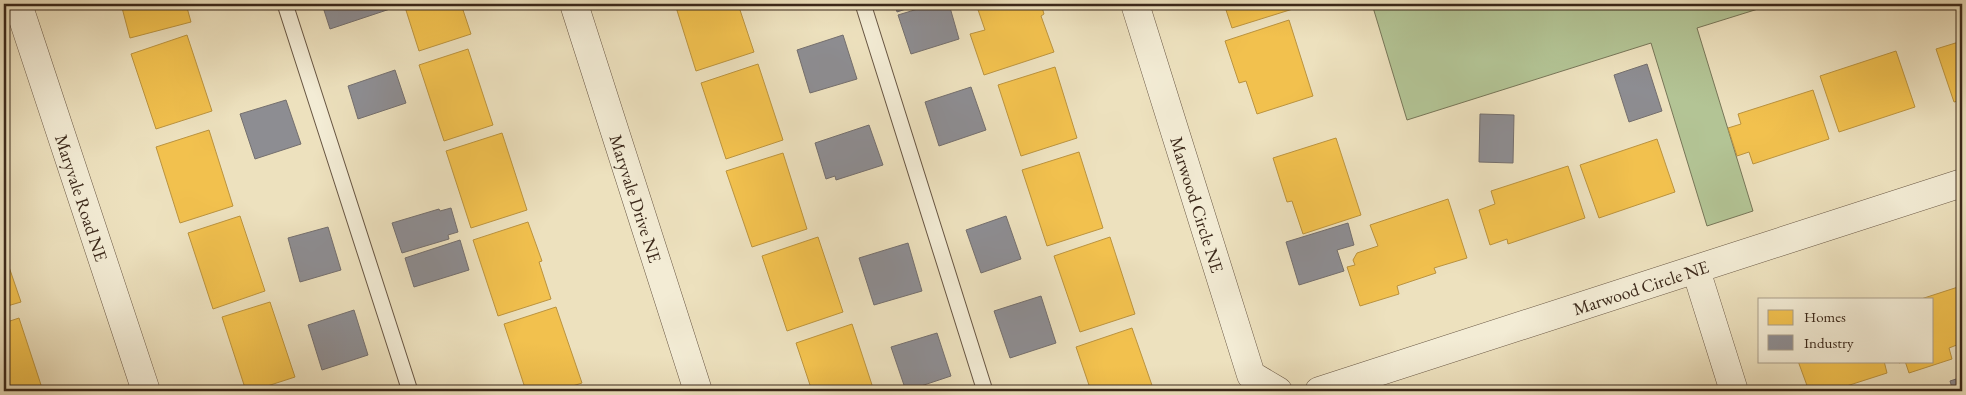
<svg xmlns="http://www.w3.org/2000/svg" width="1966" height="395" viewBox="0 0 1966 395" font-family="'EB Garamond',serif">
  <rect width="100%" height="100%" fill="#ede1be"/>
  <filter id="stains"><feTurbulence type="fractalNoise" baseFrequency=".004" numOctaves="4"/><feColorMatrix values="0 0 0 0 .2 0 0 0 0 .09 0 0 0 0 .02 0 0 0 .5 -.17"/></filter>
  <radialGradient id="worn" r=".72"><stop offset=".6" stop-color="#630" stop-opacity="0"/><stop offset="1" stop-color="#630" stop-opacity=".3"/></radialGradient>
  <polygon fill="#b3c495" stroke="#777658" points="1372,4 1774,4 1697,28 1753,211 1707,226 1651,43 1407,120"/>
  <g fill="#f2c14e" stroke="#bb933e">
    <polygon points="121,4 186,4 191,22 130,38"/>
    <polygon points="404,4 461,4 471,34 419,51"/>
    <polygon points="675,4 738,4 754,52 696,71"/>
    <polygon points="976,4 1041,4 1044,14 1041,16 1054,52 984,75 970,34 985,30"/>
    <polygon points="1224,4 1295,4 1296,8 1232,28"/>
    <polygon points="1289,20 1313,96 1257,114 1246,81 1239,83 1225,41"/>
    <polygon points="187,35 212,111 156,129 131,54"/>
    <polygon points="1962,41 1962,100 1954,102 1936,49"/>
    <polygon points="468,49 493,125 444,141 419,65"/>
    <polygon points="1896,51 1915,107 1839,132 1820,76"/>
    <polygon points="758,64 783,140 726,159 701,83"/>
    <polygon points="1055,67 1077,138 1021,156 998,85"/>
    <polygon points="1813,90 1829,139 1753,164 1749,152 1737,156 1728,128 1741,124 1738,114"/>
    <polygon points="209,130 233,206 180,223 156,147"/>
    <polygon points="502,133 527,210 471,228 446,151"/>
    <polygon points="1336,138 1361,215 1303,234 1292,201 1287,202 1273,158"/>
    <polygon points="1657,139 1675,192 1599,218 1580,165"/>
    <polygon points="1079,152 1103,228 1047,246 1022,170"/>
    <polygon points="783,153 807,229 752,247 726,171"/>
    <polygon points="1568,166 1585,218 1508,244 1507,239 1490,245 1479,210 1495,204 1491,191"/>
    <polygon points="1448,199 1467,258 1434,268 1436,273 1397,286 1399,294 1360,306 1347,267 1355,265 1353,260 1357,253 1378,246 1370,225"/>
    <polygon points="240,216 265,291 213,309 188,233"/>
    <polygon points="528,222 542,261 539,262 551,299 498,316 473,240"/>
    <polygon points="818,237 843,312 787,331 762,256"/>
    <polygon points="1110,237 1135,314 1080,332 1054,256"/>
    <polygon points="4,261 5,265 8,264 21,302 4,307"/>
    <polygon points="1958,287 1962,299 1962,343 1949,348 1952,359 1909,373 1905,361 1899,363 1898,361 1932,361 1932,299 1921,299"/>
    <polygon points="270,302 295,377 252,391 246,391 222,317"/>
    <polygon points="556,307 582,383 557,391 526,391 504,324"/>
    <polygon points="19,318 43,391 4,391 4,323"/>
    <polygon points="852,324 874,391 812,391 796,343"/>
    <polygon points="1132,328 1154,391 1091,391 1076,347"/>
    <polygon points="1798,361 1884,361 1887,373 1831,391 1809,391"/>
  </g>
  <g fill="#8d8d92" stroke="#746f6e">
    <polygon points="322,4 395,4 396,7 330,29"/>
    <polygon points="783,4 802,4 785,9"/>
    <polygon points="895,4 921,4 897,12"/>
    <polygon points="934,4 949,4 959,39 911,54 898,15"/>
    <polygon points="843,35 857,79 810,93 797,50"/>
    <polygon points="1647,64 1662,111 1629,122 1614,75"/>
    <polygon points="395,70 406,103 358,119 348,86"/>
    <polygon points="971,87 986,130 939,146 925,102"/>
    <polygon points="286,100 301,144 255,159 240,114"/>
    <polygon points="1480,114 1514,115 1513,163 1479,162"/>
    <polygon points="869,125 883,165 836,180 835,176 826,179 815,143"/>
    <polygon points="451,208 458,232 448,235 449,239 402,253 392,223 439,209 440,211"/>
    <polygon points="1006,216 1021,259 981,273 966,230"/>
    <polygon points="1348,223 1354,245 1337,250 1344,271 1299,285 1286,242"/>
    <polygon points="328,227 341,270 300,282 288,238"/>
    <polygon points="460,240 469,270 414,287 405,258"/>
    <polygon points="908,243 922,291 874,305 859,258"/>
    <polygon points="1041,296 1056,343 1010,358 994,311"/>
    <polygon points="354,310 368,355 322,370 308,325"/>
    <polygon points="937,333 951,376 906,391 891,347"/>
    <polygon points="1962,377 1962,391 1953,391 1950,381"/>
  </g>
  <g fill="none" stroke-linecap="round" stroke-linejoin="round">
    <defs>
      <g id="lane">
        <polyline points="285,4 410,391"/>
        <polyline points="863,4 985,391"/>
      </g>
      <g id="street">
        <path id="s1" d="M18 4 146 391"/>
        <path id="s2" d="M574 4 698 391"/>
        <path id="s3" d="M1135 4 1251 375 1278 391"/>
        <polyline points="1696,270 1734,391"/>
        <path id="s4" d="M1319 391 1962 183"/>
      </g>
    </defs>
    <use href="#lane" stroke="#685643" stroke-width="17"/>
    <use href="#street" stroke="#685643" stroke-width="29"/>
    <use href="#lane" stroke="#f3ecd5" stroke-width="15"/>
    <use href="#street" stroke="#f3ecd5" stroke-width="28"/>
  </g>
  <g text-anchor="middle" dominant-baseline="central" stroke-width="5" stroke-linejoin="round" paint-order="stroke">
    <g font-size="18" fill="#3b281a" stroke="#f3ecd5">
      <text stroke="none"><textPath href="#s1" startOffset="204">Maryvale Road NE</textPath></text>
      <text stroke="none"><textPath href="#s2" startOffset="204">Maryvale Drive NE</textPath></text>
      <text stroke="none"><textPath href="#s3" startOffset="210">Marwood Circle NE</textPath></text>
      <text stroke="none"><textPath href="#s4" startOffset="338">Marwood Circle NE</textPath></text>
    </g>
  </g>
  <rect width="1966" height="395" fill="none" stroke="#ede1be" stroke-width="20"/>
  <rect x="5" y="5" width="1956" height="385" fill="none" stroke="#3b281a" stroke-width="2.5"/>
  <rect x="10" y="10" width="1946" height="375" fill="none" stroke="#3b281a"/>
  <rect x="1758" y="298" width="175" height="65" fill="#f3ecd5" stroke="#a99e8a"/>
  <rect x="1768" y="310" width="25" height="15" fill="#f2c14e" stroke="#a99e8a"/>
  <text x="1804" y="322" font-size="15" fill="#3b281a">Homes</text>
  <rect x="1768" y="335" width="25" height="15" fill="#8d8d92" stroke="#a99e8a"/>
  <text x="1804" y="348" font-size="15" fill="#3b281a">Industry</text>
  <rect width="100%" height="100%" filter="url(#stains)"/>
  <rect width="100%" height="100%" fill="url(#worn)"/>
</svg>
